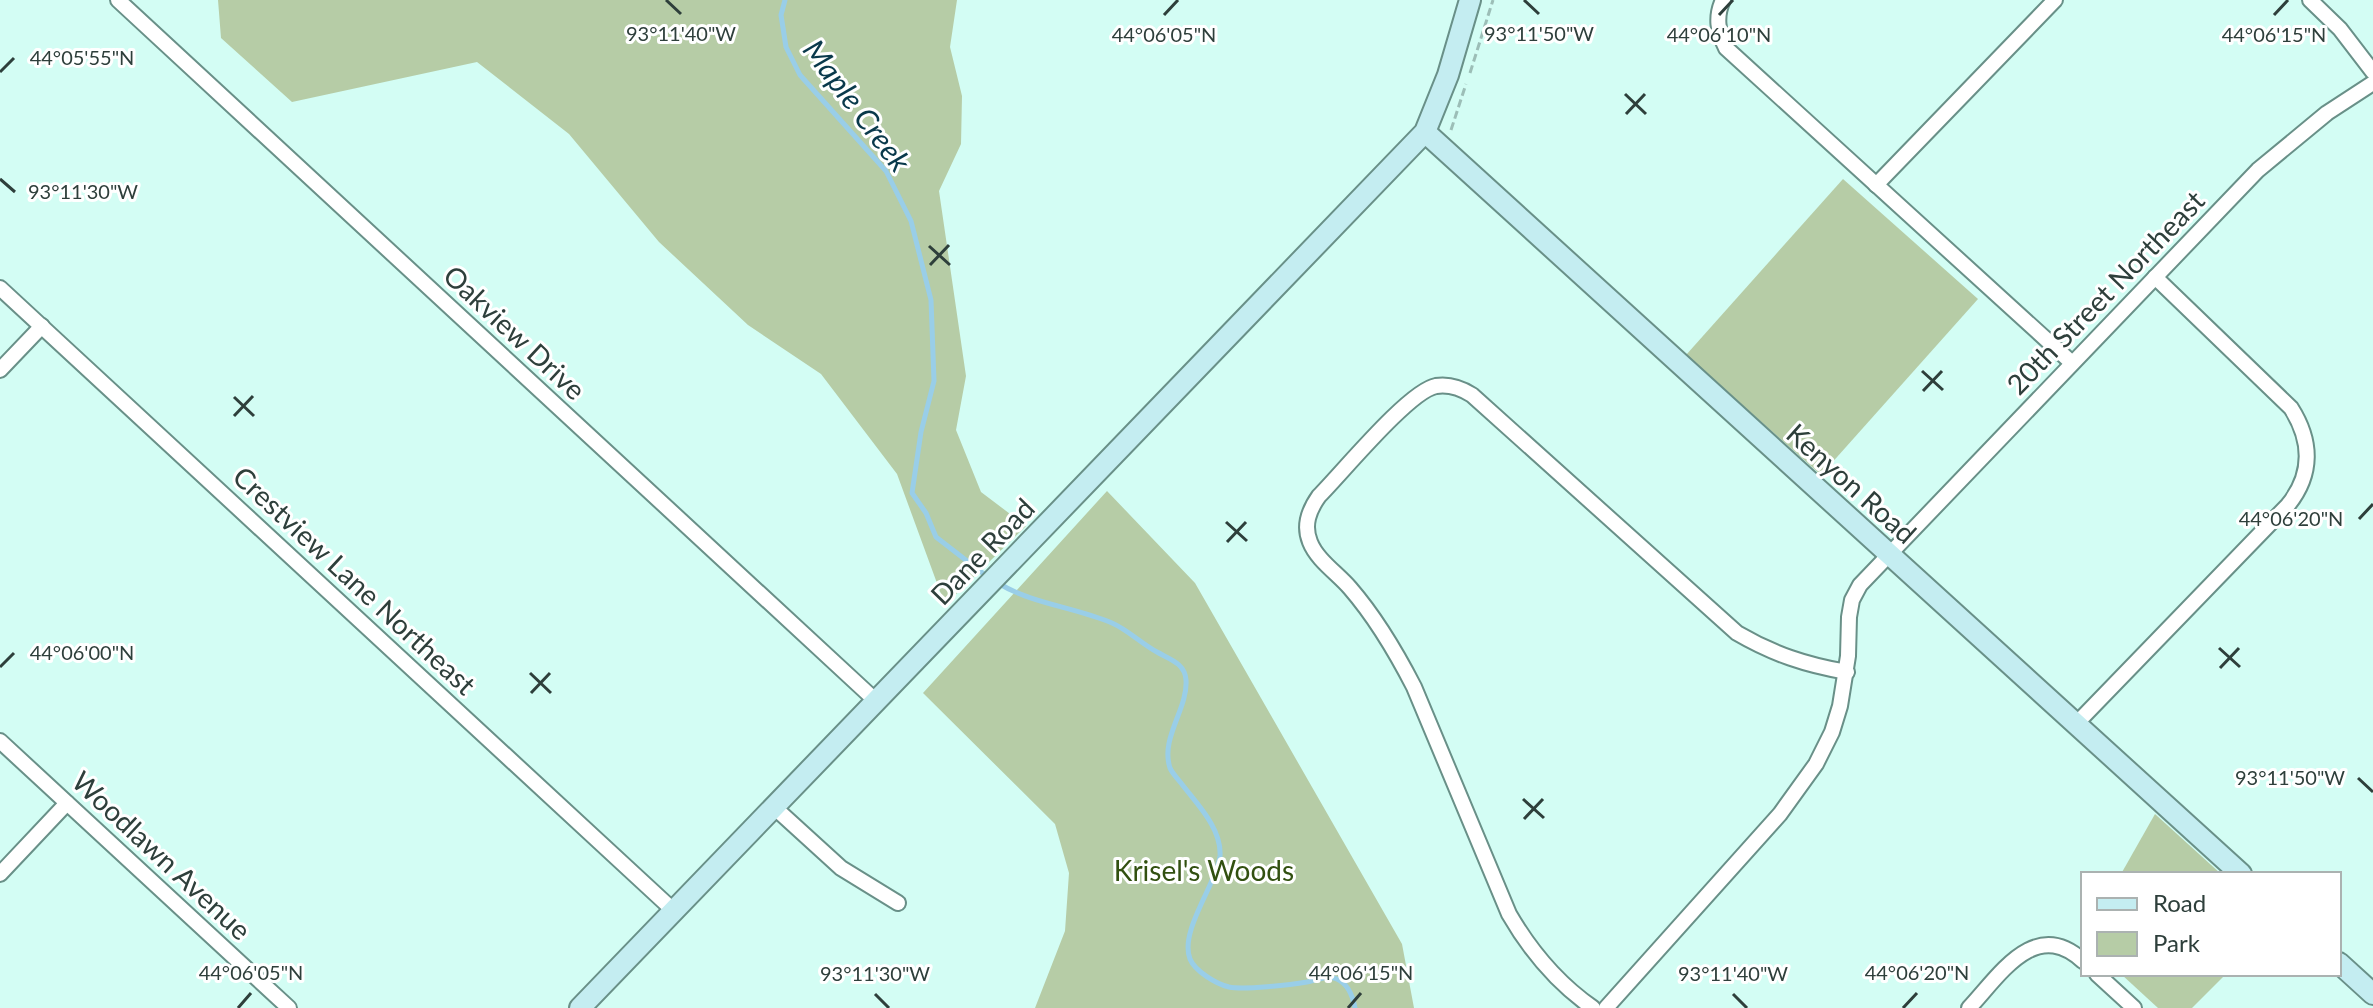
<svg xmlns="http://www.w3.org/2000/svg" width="2373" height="1008" viewBox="0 0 2373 1008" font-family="Lato,sans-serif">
  <rect width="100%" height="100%" fill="#d3fdf4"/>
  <g fill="#b6cca6">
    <polygon points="218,0 957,0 950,47 962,96 961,144 939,191 966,376 956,430 981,492 1026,526 945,605 897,474 821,374 748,325 659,242 569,134 477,62 292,102 221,38"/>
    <polygon points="1843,179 1978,299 1821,475 1686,355"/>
    <polygon points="1107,491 1195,583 1402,944 1414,1008 1035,1008 1065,931 1069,873 1055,824 923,693"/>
    <polygon points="2155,814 2221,874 2121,874"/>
    <polygon points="2121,974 2226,974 2192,1008 2158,1008"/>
  </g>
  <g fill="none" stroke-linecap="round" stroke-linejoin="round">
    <g stroke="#99cee8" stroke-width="5">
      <polyline points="785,0 781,15 786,47 800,75 886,171 911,221 931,300 934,381 921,432 912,493 926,513 936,537 989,578"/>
      <path d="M998 583C1032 604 1074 607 1112 623 1128 630 1142 644 1157 652 1169 659 1185 663 1186 680 1188 709 1160 738 1170 768 1172 773 1178 779 1181 783 1196 803 1222 828 1220 856 1217 883 1179 931 1190 959 1195 971 1216 984 1229 987 1244 990 1290 985 1307 982 1317 980 1327 975 1337 979 1348 984 1353 997 1355 1008"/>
    </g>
    <defs>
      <g id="street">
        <polyline points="118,0 876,701"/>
        <path d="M1723 0C1715 17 1718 32 1726 48L2072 363"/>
        <polyline points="2310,0 2340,29 2373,72"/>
        <polyline points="1876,185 2055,0"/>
        <polyline points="0,288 674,911"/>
        <polyline points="0,370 42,326"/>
        <path d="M2076 724 2288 505C2313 474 2312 441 2291 408L2155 277"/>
        <polyline points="0,741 289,1008"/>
        <polyline points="774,807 841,868 898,903"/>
        <polyline points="0,874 67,803"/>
        <polyline points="2097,974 2134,1008"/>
        <path d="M1593 1008C1557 983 1531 952 1509 914L1414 687C1396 652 1376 618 1350 588 1337 573 1317 560 1310 542 1303 525 1309 510 1319 496 1342 473 1409 391 1436 386 1449 384 1461 388 1472 395L1737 633C1773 654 1806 665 1847 672"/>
        <polyline points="1606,1008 1780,814 1816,764 1832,732 1840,706 1848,656 1849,617 1852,600 1860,585 2258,170 2327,113 2373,83"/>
        <path d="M1969 1008C2000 975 2035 917 2083 961"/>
      </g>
      <g id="secondary">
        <polyline points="1425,132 2241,874"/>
        <polyline points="2339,963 2373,994"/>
        <polyline points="580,1008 1425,132 1448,75 1470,0"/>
      </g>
    </defs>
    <use href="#street" stroke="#699088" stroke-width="18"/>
    <use href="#secondary" stroke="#699088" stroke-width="24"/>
    <g stroke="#9cbeb7" stroke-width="3" stroke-dasharray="8 4" stroke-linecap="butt">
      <polyline points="1470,73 1493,0"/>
      <polyline points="1451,130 1466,84"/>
    </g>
    <use href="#street" stroke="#fff" stroke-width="14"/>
    <use href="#secondary" stroke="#c4edf1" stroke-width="20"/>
  </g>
  <path fill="none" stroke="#2e3f3b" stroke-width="3" d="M666 0 681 14M1524 0 1539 14M1164 15 1178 0M1719 15 1733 0M2274 15 2288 0M0 72 14 58M1625 94 1646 114M1626 114 1645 94M0 179 15 192M929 246 950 265M930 265 949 245M1922 371 1943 390M1923 391 1942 371M234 397 254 416M234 416 253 396M2359 519 2373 504M1226 522 1247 541M1227 542 1246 522M2219 648 2240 667M0 667 14 653M2220 668 2239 648M530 673 551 693M531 693 550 673M2358 778 2373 792M1523 799 1544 818M1524 819 1543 799M875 994 889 1008M1733 994 1747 1008M238 1008 251 993M1348 1008 1361 993M1903 1008 1917 993"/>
  <g text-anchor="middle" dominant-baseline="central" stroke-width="6" stroke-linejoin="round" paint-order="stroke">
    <g font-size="28" fill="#2e3f3b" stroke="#fff">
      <text transform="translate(2105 292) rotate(-46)">20th Street Northeast</text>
      <text transform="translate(515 332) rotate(43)">Oakview Drive</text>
      <text transform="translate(1852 483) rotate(42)">Kenyon Road</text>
      <text transform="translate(982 551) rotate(-46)">Dane Road</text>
      <text transform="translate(355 580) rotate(43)">Crestview Lane Northeast</text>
      <text transform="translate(162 855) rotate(43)">Woodlawn Avenue</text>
    </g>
    <g font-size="28" fill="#325010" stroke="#fff">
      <text x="1204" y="870">Krisel's Woods</text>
    </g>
    <g font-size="30" font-style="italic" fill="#09394b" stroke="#fff">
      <text transform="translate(858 105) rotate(53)">Maple Creek</text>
    </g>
  </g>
  <g font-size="20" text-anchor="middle" fill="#2e3f3b" stroke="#fff" stroke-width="6" stroke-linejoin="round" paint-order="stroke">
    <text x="681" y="41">93°11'40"W</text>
    <text x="1539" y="41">93°11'50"W</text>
    <text x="2274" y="42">44°06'15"N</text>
    <text x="1164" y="42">44°06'05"N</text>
    <text x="1719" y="42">44°06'10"N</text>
    <text x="82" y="65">44°05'55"N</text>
    <text x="83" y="199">93°11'30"W</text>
    <text x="2291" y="526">44°06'20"N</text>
    <text x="82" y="660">44°06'00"N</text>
    <text x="2290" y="785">93°11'50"W</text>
    <text x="251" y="980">44°06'05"N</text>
    <text x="1361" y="980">44°06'15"N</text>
    <text x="1917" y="980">44°06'20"N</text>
    <text x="875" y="981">93°11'30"W</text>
    <text x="1733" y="981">93°11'40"W</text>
  </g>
  <rect x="2081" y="872" width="260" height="104" fill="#ffffff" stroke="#abb2b1" stroke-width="2"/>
  <rect x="2097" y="898" width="40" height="12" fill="#c4edf1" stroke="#abb2b1" stroke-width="2"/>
  <text x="2153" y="912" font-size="24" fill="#2e3f3b">Road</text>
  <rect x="2097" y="932" width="40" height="24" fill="#b6cca6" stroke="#abb2b1" stroke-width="2"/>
  <text x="2153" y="952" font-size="24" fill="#2e3f3b">Park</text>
</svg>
